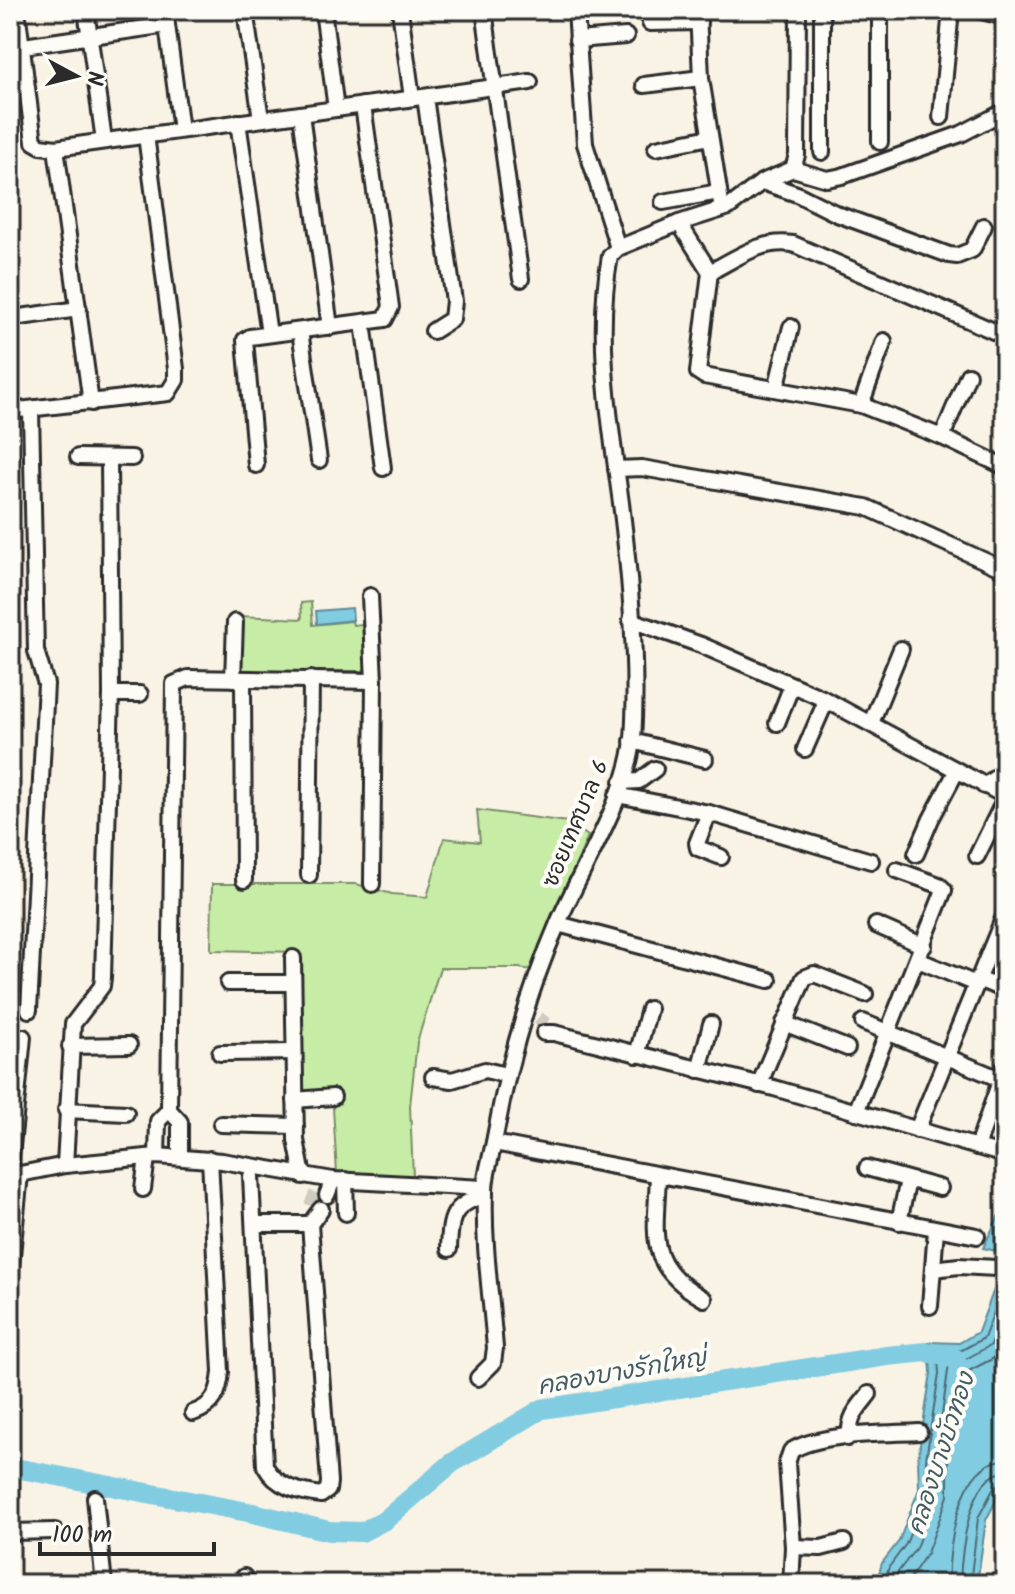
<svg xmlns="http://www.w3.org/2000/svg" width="1015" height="1594" viewBox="0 0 1015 1594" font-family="Kalam,'Playpen Sans Thai',sans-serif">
  <rect width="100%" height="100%" fill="#f9f3e5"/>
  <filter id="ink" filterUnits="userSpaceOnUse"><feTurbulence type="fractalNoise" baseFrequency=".0125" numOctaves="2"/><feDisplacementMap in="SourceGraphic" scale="16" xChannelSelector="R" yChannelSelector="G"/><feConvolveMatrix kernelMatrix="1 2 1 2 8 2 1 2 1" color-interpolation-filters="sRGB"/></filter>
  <g filter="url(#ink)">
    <g fill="#c7eca6" stroke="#798c68" stroke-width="2">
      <polygon points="311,602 313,625 352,621 353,625 362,624 366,668 362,671 242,671 239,665 240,616 302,619 301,603"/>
      <polygon points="477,810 568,822 588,836 532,970 519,968 440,968 417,1042 410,1106 413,1177 337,1174 332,1091 302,1094 299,952 211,950 212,884 356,884 392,894 427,897 444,838 480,842"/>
    </g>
    <g fill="#81cce1" stroke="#5f8c98" stroke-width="2">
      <polygon points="352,608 353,620 317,624 316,611"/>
      <polygon points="1005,1203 1005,1253 983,1248"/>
      <polygon points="1005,1260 1005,1484 986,1520 977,1584 876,1584 882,1563 899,1541 919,1489 918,1458 931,1373 929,1342 959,1343 978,1332"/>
    </g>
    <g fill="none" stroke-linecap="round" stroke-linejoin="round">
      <g stroke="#4d6b74" stroke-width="2">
        <polyline points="883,1584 889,1567 906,1544 927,1491 926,1459 939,1374 938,1353 962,1350 984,1338 1005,1283"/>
        <polyline points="893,1584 898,1572 916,1548 936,1493 936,1460 949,1363 966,1359 991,1345 1005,1312"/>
        <polyline points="906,1584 927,1553 948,1496 948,1461 961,1375 994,1358 1005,1346"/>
        <path d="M948 1584C949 1548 957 1462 1005 1460"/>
        <path d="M960 1584C961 1555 968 1474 1005 1472"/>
        <polyline points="970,1584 978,1518 995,1486 1005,1482"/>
      </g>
      <polyline stroke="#81cce1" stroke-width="20" points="10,1467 253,1513 329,1531 362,1532 385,1520 452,1463 542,1409 887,1356 927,1352 956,1359"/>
      <g stroke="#d0cbc0" stroke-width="14" stroke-dasharray="14 7" stroke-linecap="butt">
        <polyline points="538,1018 546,1024"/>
        <polyline points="311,1206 316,1193"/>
      </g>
      <defs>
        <g id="minor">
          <polyline points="17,10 34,142 41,146 56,148 530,82"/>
          <polyline points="86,10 104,141"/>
          <polyline points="165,10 181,130"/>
          <polyline points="245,10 261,119"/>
          <polyline points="323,10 336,109"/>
          <polyline points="400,10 412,98"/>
          <polyline points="484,10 521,279"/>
          <polyline points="576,10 585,144 618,248"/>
          <polyline points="698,10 701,78 722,209"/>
          <polyline points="822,10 822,152"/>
          <polyline points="880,10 880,142"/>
          <polyline points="978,10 1005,17"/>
          <polyline points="650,23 699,22"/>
          <polyline points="577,40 626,36"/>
          <polyline points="10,48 167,25"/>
          <polyline points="644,85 701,78"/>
          <polyline points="425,97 454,301 452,319 433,331"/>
          <polyline points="301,114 330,327"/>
          <polyline points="941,117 951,10"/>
          <polyline points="238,122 269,334"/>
          <polyline points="56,148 91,403"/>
          <polyline points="656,148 710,137"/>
          <polyline points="793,169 827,179 842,176 961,134 1005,111"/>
          <polyline points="762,182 797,194 837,214 949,255 957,256 972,250 984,226"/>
          <polyline points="663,202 719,192"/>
          <polyline points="679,223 710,272 698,372 704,376 861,405 942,437 1005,467"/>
          <path d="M710 272C737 258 761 239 793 244L1005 336"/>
          <polyline points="20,317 79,309"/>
          <polyline points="363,323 383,468"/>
          <polyline points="300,331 319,460"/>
          <polyline points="776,389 791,327"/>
          <polyline points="861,405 884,341"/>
          <polyline points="10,411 168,393 176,380 176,369 146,135"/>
          <polyline points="942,437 968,375"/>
          <polyline points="78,457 132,458"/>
          <polyline points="256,465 245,340 250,337 385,319 391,307 363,105"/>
          <polyline points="616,469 642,468 866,507 1005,570"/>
          <polyline points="370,596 374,681 372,884"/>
          <polyline points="631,620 701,645 822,698 1005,796"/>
          <polyline points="233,679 235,622"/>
          <polyline points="243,680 244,880"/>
          <polyline points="111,694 140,694"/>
          <polyline points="777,723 792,685"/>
          <polyline points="871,723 901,649"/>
          <polyline points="632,741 705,759"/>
          <polyline points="805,749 826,701"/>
          <polyline points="622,782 639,781 655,769"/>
          <polyline points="984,786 1005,771"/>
          <polyline points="617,795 709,813 871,861"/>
          <polyline points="709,813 697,843 698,848 721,857"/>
          <polyline points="916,854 931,819 956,772"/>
          <polyline points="977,856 1005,799"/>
          <polyline points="309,875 311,679"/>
          <polyline points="558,924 769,980"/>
          <polyline points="876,925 924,946"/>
          <polyline points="293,958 296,1140 303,1176"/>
          <polyline points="918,960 976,984"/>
          <polyline points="978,979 1005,990"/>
          <polyline points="228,983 293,983"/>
          <polyline points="29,1010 46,684 36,651 31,410"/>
          <polyline points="863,1022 1000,1079"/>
          <polyline points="784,1023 847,1048"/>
          <polyline points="544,1033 554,1033 774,1088 1005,1155"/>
          <polyline points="70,1046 129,1045"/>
          <polyline points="220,1053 293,1052"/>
          <polyline points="637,1055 649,1009"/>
          <polyline points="699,1070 711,1024"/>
          <polyline points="433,1077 452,1080 485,1070 506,1075"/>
          <polyline points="759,1085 804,978 814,974 865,994"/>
          <polyline points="295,1100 333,1097"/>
          <polyline points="66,1110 126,1113"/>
          <polyline points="169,1110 174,684 188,678 374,681"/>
          <polyline points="169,1110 180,1122 180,1157"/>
          <polyline points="856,1112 944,890 939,885 897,870"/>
          <polyline points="221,1124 296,1126"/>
          <polyline points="917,1130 1005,914"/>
          <polyline points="494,1143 977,1236"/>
          <polyline points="977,1147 1005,1067"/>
          <polyline points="157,1156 158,1121 169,1110"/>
          <polyline points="65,1165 73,1024 102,986 103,977 111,694 109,458"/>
          <polyline points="10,1166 23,1037"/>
          <polyline points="867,1168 940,1188"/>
          <path d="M658 1175C656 1235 644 1265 704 1299"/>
          <polyline points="10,1176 65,1165 157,1156 222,1161 333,1180 484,1188"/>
          <path d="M251 1176 265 1466C276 1487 299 1492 321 1495L328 1490 329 1482 310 1224"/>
          <polyline points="345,1180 346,1213"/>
          <polyline points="143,1189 147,1157"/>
          <polyline points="327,1195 333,1180"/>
          <polyline points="899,1222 908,1180"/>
          <polyline points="254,1224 310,1224 321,1209"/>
          <path d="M449 1249C450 1217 452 1205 485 1195"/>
          <polyline points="933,1269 959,1266 996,1268"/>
          <polyline points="10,1275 20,1174"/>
          <polyline points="930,1306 936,1229"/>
          <path d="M478 1378 493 1363 495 1348C491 1296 483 1243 485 1191 485 1173 492 1155 495 1137 508 1064 528 993 558 923 581 869 628 796 633 739 638 666 630 576 621 503 610 422 595 337 610 256L618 248 679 223 729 207 762 182 793 169 797 155 798 10"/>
          <path d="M193 1413C214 1406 219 1393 221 1372L210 1159"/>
          <path d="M847 1438 850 1433C849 1416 859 1407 869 1394"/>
          <polyline points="95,1498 104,1584"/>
          <polyline points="10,1532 55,1531"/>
          <polyline points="793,1547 821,1548 844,1542"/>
          <polyline points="243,1584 244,1577"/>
          <path d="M791 1584 793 1547 787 1463 791 1451C818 1433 884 1434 919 1432"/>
        </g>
      </defs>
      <use href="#minor" stroke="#2b2b2b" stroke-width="20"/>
      <use href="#minor" stroke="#fdfcf7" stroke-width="14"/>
    </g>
  </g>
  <g text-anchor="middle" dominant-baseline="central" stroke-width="8" stroke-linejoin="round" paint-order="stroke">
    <g font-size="22" fill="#2b2b2b" stroke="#fdfcf7">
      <text transform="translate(577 824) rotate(-67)">ซอยเทศบาล 6</text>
    </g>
    <g font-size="24" font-style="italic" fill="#455b62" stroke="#fdfcf7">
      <text transform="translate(622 1373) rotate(-10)">คลองบางรักใหญ่</text>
      <text transform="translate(942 1454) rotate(-72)">คลองบางบัวทอง</text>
    </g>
  </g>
  <rect width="1015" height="1594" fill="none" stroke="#fdfcf7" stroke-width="40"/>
  <rect x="20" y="20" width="975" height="1554" fill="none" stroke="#2b2b2b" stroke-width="3" filter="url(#ink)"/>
  <g transform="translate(76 76) rotate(97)" stroke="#fdfcf7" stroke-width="6" paint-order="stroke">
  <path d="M0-6L14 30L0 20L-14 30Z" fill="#2b2b2b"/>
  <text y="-12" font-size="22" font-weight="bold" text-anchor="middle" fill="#2b2b2b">N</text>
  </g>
  <path d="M40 1542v12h174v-12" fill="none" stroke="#2b2b2b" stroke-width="4"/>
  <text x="52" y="1542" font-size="24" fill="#2b2b2b" stroke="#fdfcf7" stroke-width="6" paint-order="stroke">100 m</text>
</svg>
